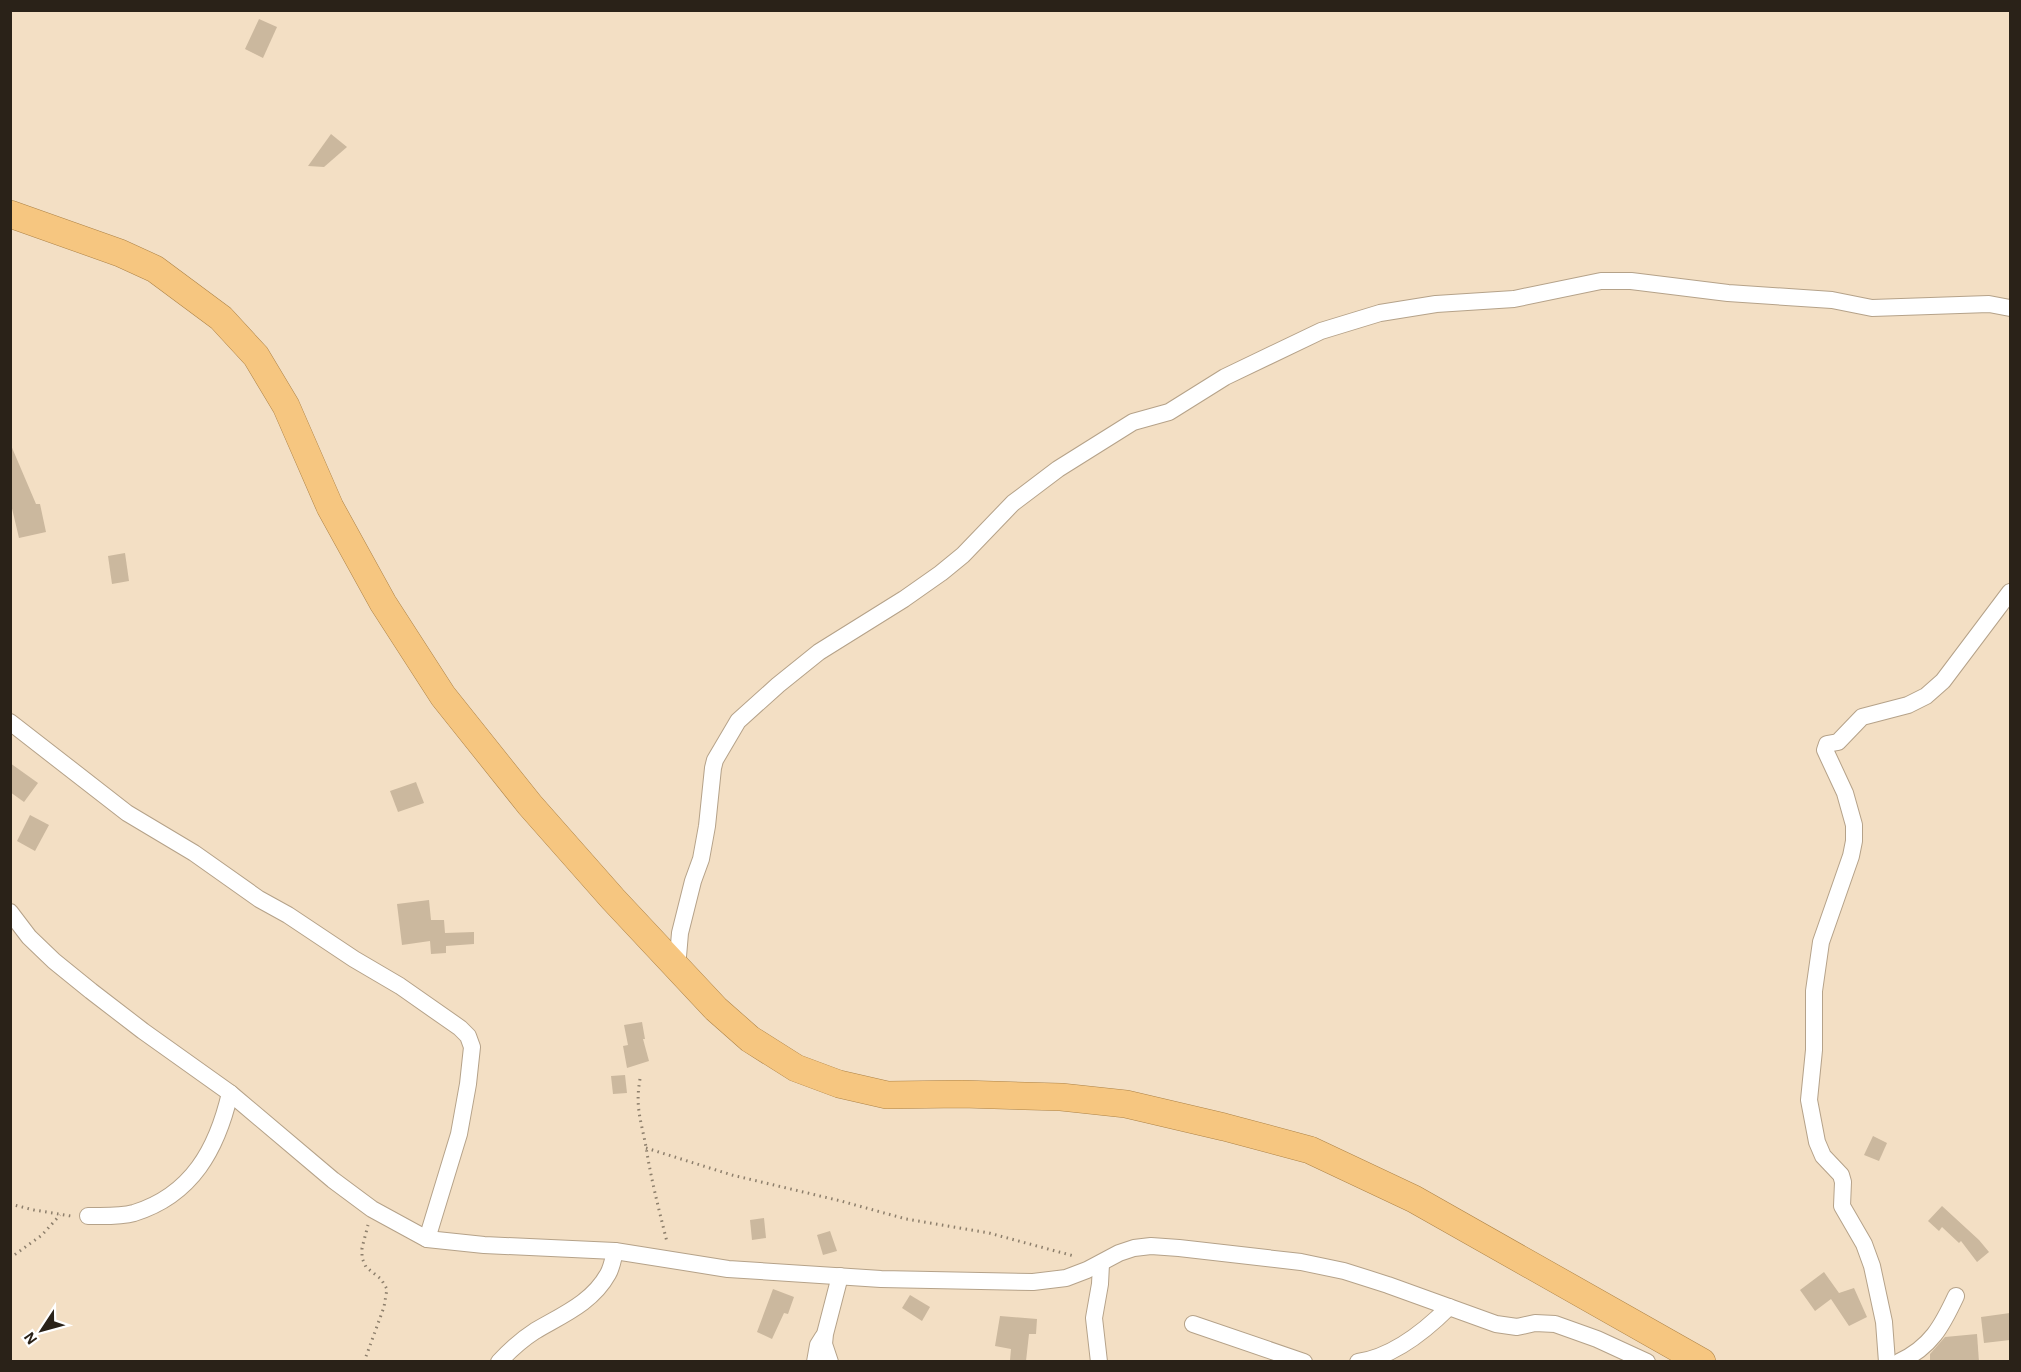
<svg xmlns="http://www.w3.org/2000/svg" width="2021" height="1372" viewBox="0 0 2021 1372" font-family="'Alegreya Sans',sans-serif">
  <rect width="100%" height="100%" fill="#f3dfc4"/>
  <g fill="#cbb89e">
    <polygon points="259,19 277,27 263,58 245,49"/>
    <polygon points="331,134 347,147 324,167 308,166"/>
    <polygon points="10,443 36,504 40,504 46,532 19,538 10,500"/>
    <polygon points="125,553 129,581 112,584 108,556"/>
    <polygon points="10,763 38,783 24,802 10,792"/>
    <polygon points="416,782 424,803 398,812 390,791"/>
    <polygon points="30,815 49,825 35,851 17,841"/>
    <polygon points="429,900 431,920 444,920 445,933 474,932 474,944 446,946 446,953 431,954 430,941 402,945 397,904"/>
    <polygon points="642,1022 645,1039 643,1039 649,1061 627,1068 623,1046 628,1045 624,1025"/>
    <polygon points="625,1075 627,1093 613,1094 611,1076"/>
    <polygon points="1873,1136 1887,1143 1879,1161 1864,1155"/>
    <polygon points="1942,1206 1979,1240 1989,1252 1977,1262 1961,1241 1959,1243 1942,1227 1939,1231 1928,1221"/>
    <polygon points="764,1218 766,1238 752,1240 750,1220"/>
    <polygon points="830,1231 837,1251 823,1255 817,1235"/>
    <polygon points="1824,1272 1839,1293 1854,1288 1867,1317 1849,1326 1831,1299 1815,1311 1800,1290"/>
    <polygon points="773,1289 794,1297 788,1314 784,1313 772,1339 757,1332"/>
    <polygon points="910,1295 930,1307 922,1321 902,1308"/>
    <polygon points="2010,1313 2010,1340 1984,1343 1981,1317"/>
    <polygon points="1000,1316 1037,1319 1036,1334 1029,1334 1026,1361 1010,1360 1011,1349 995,1346"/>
    <polygon points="1977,1334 1979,1362 1930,1362 1930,1354 1945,1337"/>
  </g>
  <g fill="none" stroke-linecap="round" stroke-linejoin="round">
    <defs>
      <g id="minor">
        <polyline points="10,722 127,813 194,853 259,899 288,915 354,959 400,986 460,1028 468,1036 472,1047 468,1084 459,1134 427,1239"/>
        <polyline points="10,912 29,937 54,961 91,991 143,1031 230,1093 333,1180 372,1209 427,1239 484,1245 615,1251 728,1269 881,1279 1033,1282 1066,1278 1087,1270 1119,1253 1134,1248 1151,1246 1179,1248 1301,1262 1344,1271 1388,1285 1496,1324 1517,1327 1535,1323 1555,1324 1597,1339 1647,1362"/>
        <polyline points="677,968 680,933 693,881 701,859 707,826 713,768 715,760 738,721 778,685 819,652 904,599 941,573 963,555 1013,503 1058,469 1133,422 1169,412 1225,377 1321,331 1380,313 1436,304 1514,299 1601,281 1631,281 1728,293 1832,300 1872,308 1989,304 2010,308"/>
        <path d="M88 1216C102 1216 120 1217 134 1213 192 1195 217 1149 230 1093"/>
        <polyline points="1193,1324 1304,1362"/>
        <path d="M499 1362C510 1350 521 1340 535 1331 562 1315 592 1303 608 1274 612 1267 613 1259 615 1251"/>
        <polyline points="815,1362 818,1345 823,1337"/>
        <polyline points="830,1362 824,1344 825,1334 840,1276"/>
        <polyline points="1099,1362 1094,1318 1100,1284 1101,1264"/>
        <path d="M1358 1362C1392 1357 1425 1331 1449 1307"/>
        <polyline points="1887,1362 1884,1322 1872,1266 1864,1244 1842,1206 1843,1182 1841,1175 1823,1156 1817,1142 1809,1100 1814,1050 1814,991 1821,942 1851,856 1854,841 1854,825 1845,793 1825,750 1827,744 1838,742 1862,717 1908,705 1926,696 1943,681 2010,592"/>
        <path d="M1899 1362C1931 1347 1942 1326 1956 1296"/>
      </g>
      <polyline id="trunk" points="10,214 120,253 155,269 221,318 256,356 286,406 330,507 383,603 443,696 530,805 613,899 716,1009 750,1039 796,1068 839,1084 887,1095 962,1094 1061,1097 1126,1104 1224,1127 1310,1150 1414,1199 1702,1362"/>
    </defs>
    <use href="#minor" stroke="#b5a289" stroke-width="18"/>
    <use href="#trunk" stroke="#ad8347" stroke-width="28"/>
    <g stroke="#8d7f6c" stroke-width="3" stroke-dasharray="1.5 4.5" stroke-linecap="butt">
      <path d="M640 1079C635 1107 641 1120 646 1147 651 1179 659 1210 667 1242"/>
      <polyline points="646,1148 732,1175 841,1201 906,1219 989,1233 1074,1256"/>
      <polyline points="10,1204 34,1210 71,1216"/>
      <polyline points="10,1258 42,1235 60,1215"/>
      <polyline points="364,1362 384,1307 387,1289 381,1279 366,1267 362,1258 362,1248 368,1225"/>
    </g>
    <use href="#minor" stroke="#fff" stroke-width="16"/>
    <use href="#trunk" stroke="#f6c680" stroke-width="27"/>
  </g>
  <rect width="2021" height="1372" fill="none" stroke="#2a2218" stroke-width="24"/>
  <g transform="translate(42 1330) rotate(234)" stroke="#ffffff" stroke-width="4.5" paint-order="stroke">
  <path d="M0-4.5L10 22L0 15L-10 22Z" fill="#2a2218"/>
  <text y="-9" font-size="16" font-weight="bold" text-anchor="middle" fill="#2a2218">N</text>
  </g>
</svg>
